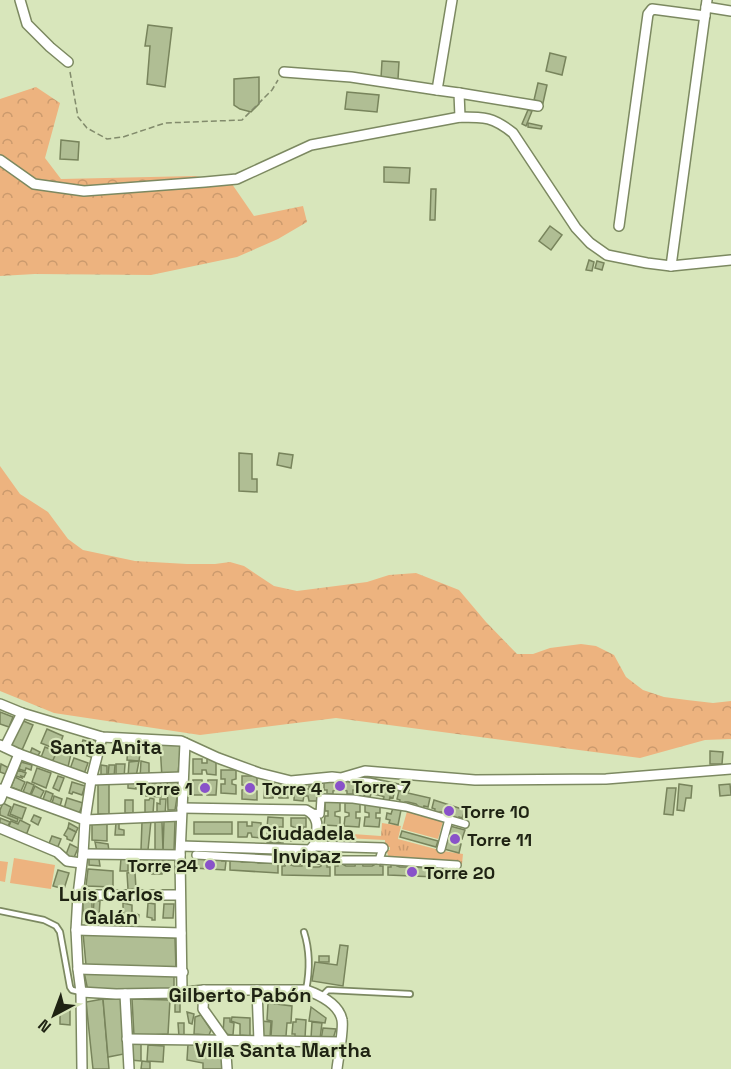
<svg xmlns="http://www.w3.org/2000/svg" width="731" height="1069" viewBox="0 0 731 1069" font-family="'Space Grotesk',sans-serif">
  <defs>
    <pattern id="grass-tufts" width="24" height="20" patternUnits="userSpaceOnUse" patternTransform="scale(1.5)"><rect width="24" height="20" fill="#edb37f"/><path d="M3 7l-1-3M5 7V3M7 7l1-3M15 17l-1-3M17 17v-4M19 17l1-3" fill="none" stroke="#cb9a6d"/></pattern>
    <pattern id="forest-crowns" width="20" height="18" patternUnits="userSpaceOnUse" patternTransform="scale(1.5)"><rect width="20" height="18" fill="#edb37f"/><path d="M2 6a3 3 0 1 1 6 0M12 15a3 3 0 1 1 6 0" fill="none" stroke="#cb9a6d"/></pattern>
  </defs>
  <rect width="100%" height="100%" fill="#d8e6bb"/>
  <polygon fill="url(#grass-tufts)" points="382,823 401,826 398,839 443,851 463,854 462,864 390,860 386,850 390,850 390,847 385,847 385,840 325,837 324,832 381,836"/>
  <g fill="url(#forest-crowns)">
    <polygon points="36,87 60,103 45,158 61,179 195,176 232,184 254,216 303,206 307,222 278,239 237,257 151,275 35,274 0,276 0,99"/>
    <polygon points="0,466 20,494 48,512 68,539 83,550 135,561 187,564 215,564 230,562 244,566 274,586 297,591 367,582 389,575 416,573 459,590 486,622 517,654 533,654 550,648 581,644 596,646 614,655 626,677 643,690 664,697 687,700 713,703 731,701 731,739 705,740 640,758 336,718 200,735 54,713 0,691"/>
  </g>
  <g fill="#edb37f">
    <polygon points="408,808 444,818 438,839 402,829"/>
    <polygon points="14,858 55,865 51,889 10,883"/>
    <polygon points="0,861 8,862 5,882 0,881"/>
  </g>
  <g fill="#b0be94" stroke="#78845c" stroke-width="1.5">
    <polygon points="148,25 172,28 165,87 147,84 150,46 145,46"/>
    <polygon points="550,53 566,57 562,75 546,71"/>
    <polygon points="382,61 399,62 398,79 381,78"/>
    <polygon points="259,77 259,104 251,112 240,109 234,105 234,79"/>
    <polygon points="538,83 547,85 543,103 534,100"/>
    <polygon points="347,92 379,95 377,112 345,109"/>
    <polygon points="528,110 532,111 526,126 522,124"/>
    <polygon points="528,123 542,126 541,129 528,127"/>
    <polygon points="61,140 79,142 78,160 60,159"/>
    <polygon points="384,167 410,168 409,183 384,182"/>
    <polygon points="431,189 436,189 435,220 430,220"/>
    <polygon points="550,226 562,235 551,250 539,241"/>
    <polygon points="589,260 594,262 592,271 586,270"/>
    <polygon points="597,261 604,263 602,270 595,268"/>
    <polygon points="239,453 252,454 252,479 257,479 257,492 239,491"/>
    <polygon points="279,453 293,455 291,468 277,465"/>
    <polygon points="0,712 13,717 9,727 0,724"/>
    <polygon points="21,720 33,725 22,750 9,745"/>
    <polygon points="47,729 63,736 58,750 41,743"/>
    <polygon points="83,740 96,744 91,757 79,753"/>
    <polygon points="160,744 181,744 178,774 162,778"/>
    <polygon points="128,745 141,746 139,761 127,760"/>
    <polygon points="45,747 57,752 51,765 40,760"/>
    <polygon points="32,748 40,752 36,759 29,756"/>
    <polygon points="58,750 71,754 68,767 52,762"/>
    <polygon points="710,751 723,752 722,764 710,764"/>
    <polygon points="74,758 88,763 84,774 70,769"/>
    <polygon points="193,759 202,759 202,763 207,763 207,759 216,760 216,775 207,774 206,770 202,770 202,774 193,774"/>
    <polygon points="139,761 136,777 128,777 129,762"/>
    <polygon points="141,761 149,763 149,778 140,778"/>
    <polygon points="21,762 32,765 31,770 26,768 25,771 19,769"/>
    <polygon points="1,764 11,769 8,775 0,772"/>
    <polygon points="116,764 125,764 124,778 116,777"/>
    <polygon points="101,765 107,766 107,777 101,776"/>
    <polygon points="109,765 115,765 114,777 108,776"/>
    <polygon points="37,768 51,773 46,788 32,782"/>
    <polygon points="18,770 26,773 24,777 21,776 22,778 16,776"/>
    <polygon points="221,770 236,770 236,779 232,780 232,784 236,785 236,794 221,793 221,784 225,784 225,779 221,779"/>
    <polygon points="58,776 64,778 59,791 53,788"/>
    <polygon points="242,776 257,776 257,785 254,785 254,790 257,791 257,800 242,799 242,790 247,789 247,786 242,785"/>
    <polygon points="15,777 25,782 21,791 11,787"/>
    <polygon points="180,778 175,810 168,810 167,779"/>
    <polygon points="128,780 136,780 136,789 128,788"/>
    <polygon points="193,780 202,780 203,785 207,785 208,780 217,780 216,795 207,795 207,792 202,791 202,795 193,795"/>
    <polygon points="324,781 356,781 356,790 353,790 353,794 347,794 347,791 344,790 336,790 333,791 333,794 327,794 327,790 324,790"/>
    <polygon points="27,782 34,785 30,795 23,792"/>
    <polygon points="72,782 85,786 82,795 73,792 72,794 69,793"/>
    <polygon points="146,783 161,783 161,797 146,796"/>
    <polygon points="265,783 274,783 274,786 279,787 279,783 288,783 288,798 279,798 278,793 274,793 273,798 264,798"/>
    <polygon points="364,783 395,789 393,798 390,797 389,801 383,800 384,797 382,796 373,794 371,794 370,797 364,796 365,792 362,792"/>
    <rect x="98" y="784" width="11" height="30"/>
    <polygon points="679,784 692,786 691,798 686,798 684,811 677,810"/>
    <polygon points="730,784 731,795 720,796 719,785"/>
    <polygon points="295,785 304,786 303,789 309,789 309,786 318,786 318,801 309,801 308,796 304,796 303,801 294,800"/>
    <polygon points="35,786 44,791 38,802 31,798 31,795"/>
    <polygon points="667,788 676,788 673,815 664,814"/>
    <polygon points="46,791 53,794 49,806 42,802"/>
    <polygon points="399,791 430,798 428,807 424,806 423,810 418,809 418,806 416,804 408,802 405,802 405,805 399,804 400,800 397,799"/>
    <polygon points="54,796 62,799 60,806 51,807"/>
    <polygon points="67,798 83,803 79,814 64,809"/>
    <polygon points="150,798 154,799 153,814 145,813 145,800 149,800"/>
    <polygon points="160,799 166,799 165,816 157,815 157,803 160,804"/>
    <rect x="125" y="800" width="8" height="13"/>
    <polygon points="434,800 465,810 462,818 459,817 458,821 452,819 453,816 451,815 443,812 440,812 439,815 434,813 435,809 432,808"/>
    <polygon points="325,802 340,802 340,811 335,812 335,816 340,817 340,826 324,825 325,816 328,816 328,811 325,811"/>
    <polygon points="3,803 11,807 8,815 18,819 17,822 0,815 0,810"/>
    <polygon points="345,803 360,803 360,812 356,812 356,818 360,818 359,827 344,826 345,817 349,816 349,813 345,812"/>
    <polygon points="365,803 380,804 380,813 376,813 376,818 380,818 379,827 364,826 365,817 369,817 369,813 365,812"/>
    <polygon points="14,804 26,808 22,819 10,814"/>
    <polygon points="393,808 401,810 398,825 389,823 390,820 386,819 387,813 391,814"/>
    <polygon points="34,815 41,818 38,825 31,821"/>
    <polygon points="268,817 283,818 283,827 279,827 279,833 283,833 283,843 267,842 267,833 272,832 272,828 267,827"/>
    <polygon points="0,818 10,822 7,828 0,824"/>
    <polygon points="291,818 306,818 306,827 303,827 303,832 306,832 306,841 291,841 291,832 296,831 296,828 291,826"/>
    <polygon points="20,820 30,825 27,833 24,834 8,829 11,821 18,824"/>
    <polygon points="119,821 119,829 124,830 124,835 115,835 116,822"/>
    <polygon points="151,821 148,850 141,850 142,822"/>
    <polygon points="164,821 175,821 174,851 163,850"/>
    <polygon points="155,822 162,822 163,851 155,850"/>
    <rect x="194" y="822" width="38" height="12"/>
    <polygon points="238,822 247,822 247,826 252,826 252,822 261,823 261,838 252,837 251,833 248,833 247,837 238,837"/>
    <polygon points="69,823 78,828 76,832 68,828"/>
    <polygon points="92,823 107,824 107,841 92,840"/>
    <polygon points="450,826 465,830 462,839 459,838 457,843 461,844 459,853 444,849 446,840 451,840 452,837 448,835"/>
    <polygon points="68,828 76,832 72,841 67,839 67,837 64,835"/>
    <polygon points="402,831 438,841 436,847 400,837"/>
    <polygon points="52,836 61,839 57,849 48,846"/>
    <polygon points="326,838 336,838 336,844 325,844"/>
    <polygon points="95,842 108,844 109,851 97,852"/>
    <polygon points="70,844 78,848 73,860 65,857"/>
    <polygon points="324,853 337,854 336,859 323,858"/>
    <polygon points="197,856 203,856 203,859 205,860 217,860 217,857 223,857 222,861 226,861 225,870 194,868 194,859 197,860"/>
    <polygon points="121,858 128,859 128,871 120,871"/>
    <polygon points="234,858 239,858 239,861 242,862 250,862 251,858 257,859 258,863 267,863 275,859 275,863 278,863 278,873 230,870 230,861 233,861"/>
    <polygon points="89,859 99,859 100,866 89,865"/>
    <polygon points="153,859 163,859 162,874 152,874"/>
    <polygon points="286,862 292,862 291,865 294,866 302,866 303,862 309,863 310,867 319,867 321,866 321,863 327,863 327,867 330,867 330,876 282,875 282,866 285,866"/>
    <polygon points="338,862 344,862 344,865 346,866 355,866 356,862 362,862 363,866 372,866 374,865 374,862 380,862 380,866 383,866 383,875 335,875 335,866 338,866"/>
    <polygon points="391,863 397,863 397,866 400,867 408,867 409,863 415,863 416,867 425,868 427,867 427,864 433,864 433,868 436,868 436,877 388,875 388,867 391,867"/>
    <polygon points="448,866 454,866 454,870 457,870 457,879 442,879 442,870 448,869"/>
    <polygon points="88,869 113,871 113,887 86,886"/>
    <polygon points="58,870 69,873 64,889 53,886"/>
    <polygon points="135,872 136,889 128,889 127,873"/>
    <polygon points="83,901 92,901 92,917 83,916"/>
    <polygon points="94,901 100,901 99,916 93,915"/>
    <polygon points="123,903 132,905 132,912 139,915 138,920 123,917"/>
    <polygon points="148,903 155,904 155,920 152,920 152,918 147,917"/>
    <polygon points="164,904 174,904 173,918 163,918"/>
    <polygon points="83,933 175,938 176,969 86,965"/>
    <polygon points="340,945 348,946 343,986 312,981 315,962 337,965"/>
    <rect x="319" y="956" width="10" height="6"/>
    <polygon points="84,972 174,975 174,991 88,991"/>
    <polygon points="103,999 109,1069 93,1069 86,1002"/>
    <polygon points="103,999 122,999 124,1054 108,1057"/>
    <polygon points="132,999 170,1000 168,1034 134,1036"/>
    <rect x="175" y="1002" width="5" height="10"/>
    <polygon points="268,1003 292,1006 291,1023 287,1023 286,1036 283,1036 283,1037 271,1036 272,1021 267,1020"/>
    <polygon points="60,1005 70,1006 70,1025 60,1024"/>
    <polygon points="311,1007 326,1018 325,1023 309,1021"/>
    <polygon points="187,1012 194,1014 192,1024 189,1023"/>
    <polygon points="201,1015 211,1030 209,1035 194,1034 195,1017"/>
    <polygon points="232,1017 250,1018 250,1036 240,1035 240,1024 231,1021"/>
    <polygon points="224,1018 230,1018 230,1022 234,1023 233,1035 223,1034"/>
    <polygon points="296,1019 306,1020 305,1038 295,1038 295,1034 292,1034 293,1022 296,1022"/>
    <polygon points="261,1021 271,1022 270,1038 260,1037"/>
    <polygon points="312,1022 322,1023 320,1039 311,1038"/>
    <polygon points="178,1023 184,1023 184,1035 179,1037"/>
    <polygon points="323,1028 336,1029 333,1039 321,1040"/>
    <polygon points="131,1043 141,1043 141,1061 130,1060"/>
    <polygon points="188,1044 219,1045 223,1056 223,1069 203,1069 203,1063 187,1060"/>
    <polygon points="148,1045 164,1046 163,1062 147,1061"/>
    <polygon points="142,1061 150,1062 150,1069 141,1069"/>
  </g>
  <g fill="none" stroke-linecap="round" stroke-linejoin="round">
    <defs>
      <g id="service">
        <polyline points="350,779 370,781 406,789"/>
        <polyline points="0,911 44,920 56,926 60,932 70,987 72,990 81,992"/>
        <path d="M304 932C310 951 310 970 306 990"/>
        <polyline points="322,996 328,990 410,994"/>
      </g>
      <g id="pedestrian">
        <polyline points="312,813 320,814 321,798 353,799 406,807 465,824"/>
        <polyline points="441,849 449,819"/>
        <polyline points="196,855 288,860 379,860 383,848"/>
        <polyline points="379,860 457,865"/>
      </g>
      <g id="minor">
        <polyline points="20,0 27,24 50,47 68,62"/>
        <polyline points="452,0 437,90 459,93 460,117"/>
        <polyline points="706,7 731,11"/>
        <polyline points="284,72 351,77 437,90"/>
        <polyline points="459,93 538,106"/>
        <path d="M0 160 34 184 84 191 205 182 237 179 311 145 460 117C485 117 493 117 513 133L576 228 590 243 607 255 647 263 671 266 731 260"/>
        <polyline points="619,226 648,14 652,9 705,16"/>
        <polyline points="671,266 707,0"/>
        <polyline points="0,704 22,713 102,737 181,741 218,758 259,773 291,781 332,777 341,778 365,771 475,780 606,779 731,769"/>
        <polyline points="0,745 19,754 91,780 183,777"/>
        <polyline points="5,747 22,713"/>
        <polyline points="0,789 85,820 181,816"/>
        <polyline points="0,800 19,754"/>
        <polyline points="0,828 57,852 67,861 81,863"/>
        <path d="M181 846 310 850 315 844C317 830 321 817 306 810L182 808"/>
        <polyline points="315,846 383,848"/>
        <polyline points="83,854 180,855"/>
        <polyline points="78,895 180,895"/>
        <polyline points="76,930 181,933"/>
        <polyline points="78,969 183,972"/>
        <polyline points="204,990 203,1009 225,1040 227,1069"/>
        <polyline points="257,990 259,1041"/>
        <polyline points="182,991 180,855 185,743"/>
        <path d="M81 992 116 994 176 993 204 990H306C320 995 339 1004 342 1020 344 1029 338 1059 337 1069"/>
        <polyline points="125,994 129,1069"/>
        <polyline points="127,1039 340,1042"/>
        <polyline points="82,1069 81,992 78,969 76,930 78,895 83,854 85,820 91,780 102,737"/>
      </g>
    </defs>
    <use href="#service" stroke="#7c8961" stroke-width="8"/>
    <use href="#pedestrian" stroke="#7c8961" stroke-width="10"/>
    <use href="#minor" stroke="#7c8961" stroke-width="12"/>
    <polyline stroke="#828b6c" stroke-width="1.5" stroke-dasharray="6 3" stroke-linecap="butt" points="70,72 78,117 87,128 107,139 123,137 165,123 242,120 272,90 278,80"/>
    <use href="#service" stroke="#fff" stroke-width="4.5"/>
    <use href="#pedestrian" stroke="#fff" stroke-width="7"/>
    <use href="#minor" stroke="#fff" stroke-width="9"/>
  </g>
  <g fill="#8952c9" stroke="#d8e6bb" stroke-width="2">
    <circle cx="340" cy="786" r="6"/>
    <circle cx="205" cy="788" r="6"/>
    <circle cx="250" cy="788" r="6"/>
    <circle cx="449" cy="811" r="6"/>
    <circle cx="455" cy="839" r="6"/>
    <circle cx="210" cy="865" r="6"/>
    <circle cx="412" cy="872" r="6"/>
  </g>
  <g text-anchor="middle" dominant-baseline="central" stroke-width="4.5" stroke-linejoin="round" paint-order="stroke">
    <g font-size="18" font-weight="bold" fill="#1f2313" stroke="#d8e6bb" text-anchor="start">
      <text x="352" y="786">Torre 7</text>
      <text x="193" y="788" text-anchor="end">Torre 1</text>
      <text x="262" y="788">Torre 4</text>
      <text x="461" y="811">Torre 10</text>
      <text x="467" y="839">Torre 11</text>
      <text x="198" y="865" text-anchor="end">Torre 24</text>
      <text x="424" y="872">Torre 20</text>
    </g>
    <g font-size="20" font-weight="bold" fill="#1f2313" stroke="#d8e6bb">
      <text x="106" y="747">Santa Anita</text>
      <text x="307" y="833">Ciudadela<tspan x="307" dy="23">Invipaz</tspan></text>
      <text x="111" y="894">Luis Carlos<tspan x="111" dy="23">Galán</tspan></text>
      <text x="240" y="995">Gilberto Pabón</text>
      <text x="283" y="1050">Villa Santa Martha</text>
    </g>
  </g>
  <g transform="translate(54 1015) rotate(221)" stroke="#d8e6bb" stroke-width="4.5" paint-order="stroke">
  <path d="M0-4.5L10 22L0 15L-10 22Z" fill="#1f2313"/>
  <text y="-9" font-size="16" font-weight="bold" text-anchor="middle" fill="#1f2313">N</text>
  </g>
</svg>
